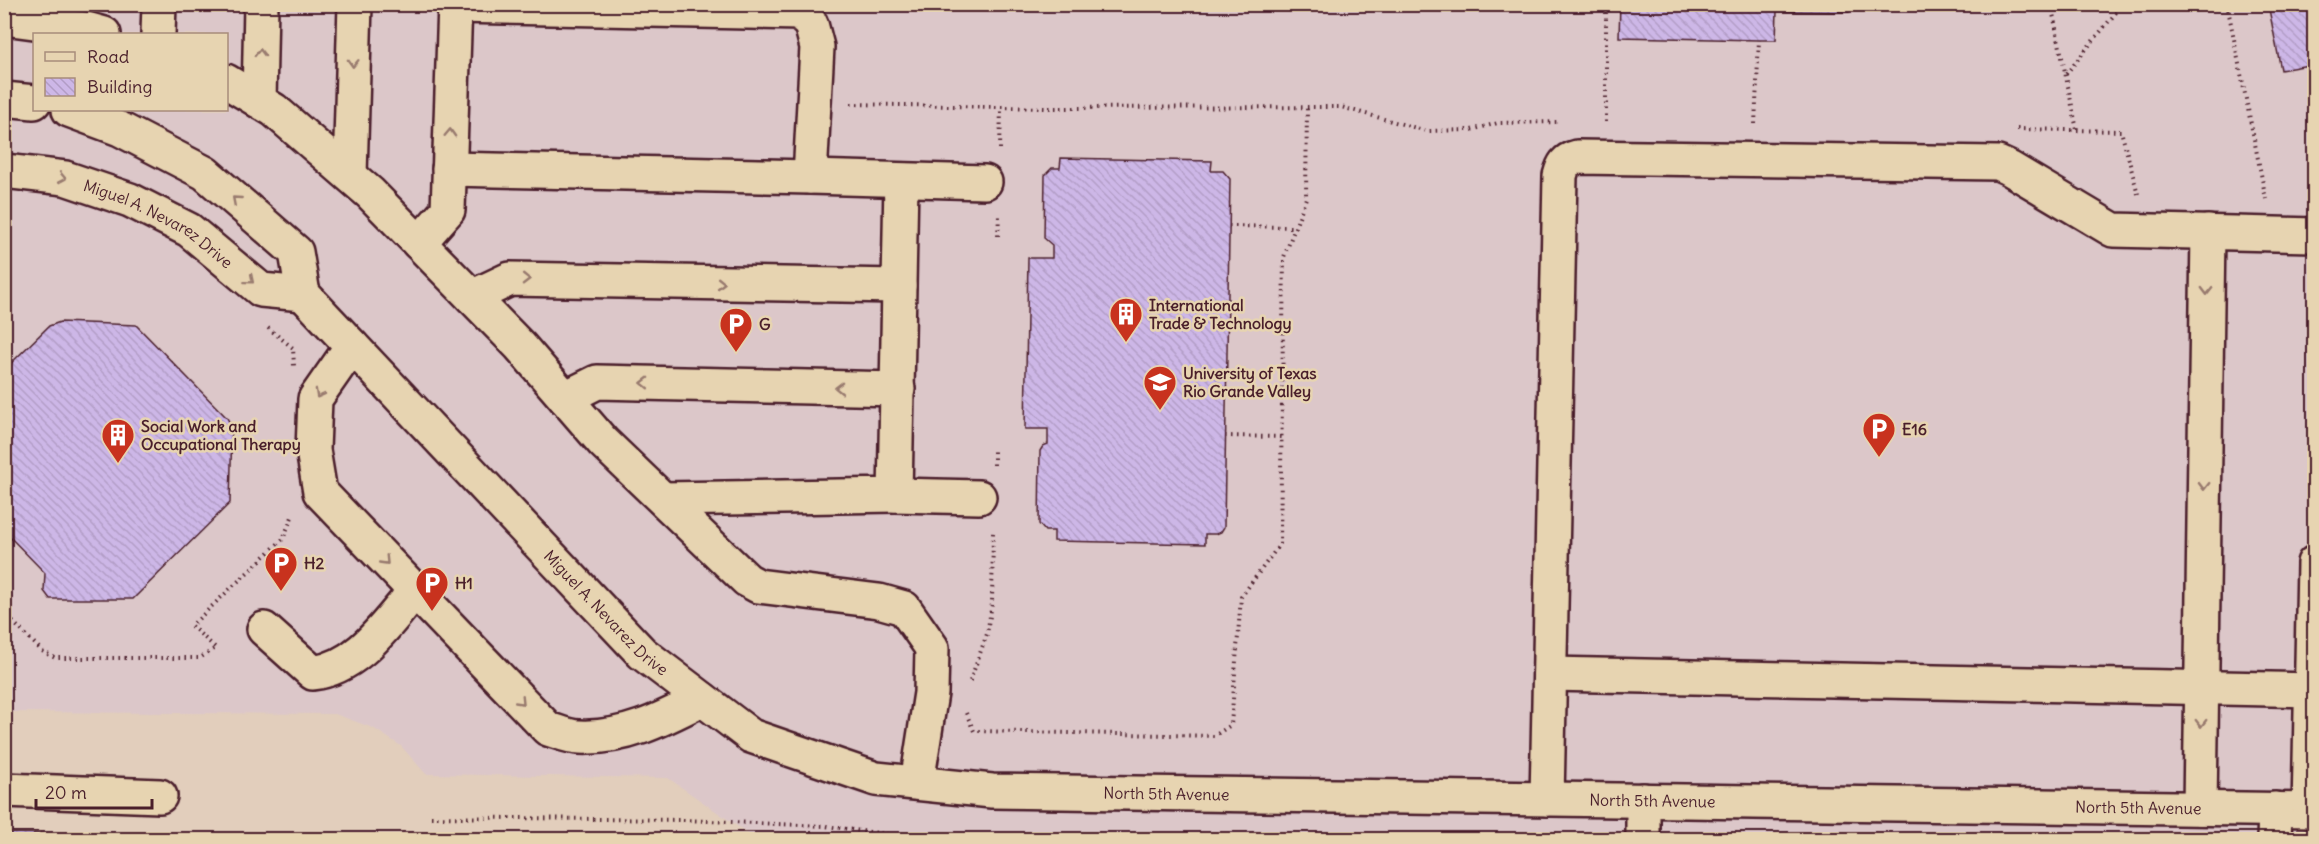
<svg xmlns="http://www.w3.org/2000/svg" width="2319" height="844" viewBox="0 0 2319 844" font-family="Delius,sans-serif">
  <defs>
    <pattern id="building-back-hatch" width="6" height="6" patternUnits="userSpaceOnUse" patternTransform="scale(1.5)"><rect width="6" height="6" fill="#cdb7e7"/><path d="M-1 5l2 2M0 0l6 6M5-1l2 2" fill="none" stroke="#b29dc6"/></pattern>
  </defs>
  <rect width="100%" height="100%" fill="#e2cebc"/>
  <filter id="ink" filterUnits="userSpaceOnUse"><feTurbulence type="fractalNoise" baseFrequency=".0167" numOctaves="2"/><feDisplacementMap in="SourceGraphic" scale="12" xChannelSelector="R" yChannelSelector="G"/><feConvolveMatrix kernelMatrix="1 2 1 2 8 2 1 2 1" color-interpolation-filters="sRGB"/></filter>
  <g filter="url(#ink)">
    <path fill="#dcc7c9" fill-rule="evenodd" d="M5 5H2314V839H756L668 778 426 774 401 746 373 728 335 714 5 712ZM34 34H226V110H34Z"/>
    <g fill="url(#building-back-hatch)" stroke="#4a1f2b" stroke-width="1.5">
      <polygon points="1620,4 1849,4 1849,12 1777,11 1776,40 1759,40 1619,37"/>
      <polygon points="2268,4 2314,4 2314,64 2281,70"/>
      <polygon points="1061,158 1212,161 1211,171 1223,171 1230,179 1224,527 1221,532 1216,534 1205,534 1205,544 1054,541 1054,531 1045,531 1039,524 1040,451 1043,446 1048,444 1048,429 1025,429 1028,258 1052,258 1052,245 1044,238 1045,175 1052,168 1060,168"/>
      <polygon points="60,322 136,325 227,418 232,427 230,503 133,599 50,599 44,591 45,573 4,531 4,370 49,326"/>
      <polygon points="4,833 67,834 67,840 4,840"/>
    </g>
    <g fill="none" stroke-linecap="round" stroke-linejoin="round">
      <defs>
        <g id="minor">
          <polyline points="4,18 86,29 104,34"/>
          <polyline points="158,34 159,4"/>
          <polyline points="226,81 274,110 370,193 520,346 603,442 747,580 758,586 879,601 904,608 932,648 931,693 917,783"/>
          <polyline points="4,99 34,102"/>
          <polyline points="259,101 261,4"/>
          <polyline points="449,169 810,177 817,47 811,24 799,13 455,6"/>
          <path id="s1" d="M4 171 65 178 130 200 189 230 261 290 303 294 296 252 205 173 120 129 69 110"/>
          <polyline points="350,175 355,4"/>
          <polyline points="810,177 985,182"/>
          <polyline points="419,243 448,210 455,4"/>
          <path id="s2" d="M303 294 642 653 751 736 876 779 992 791 2314 810"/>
          <polyline points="472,297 510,279 899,286"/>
          <path d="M352 346 315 399 313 450 320 492 548 729C558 732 569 737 579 737 625 739 663 719 702 699"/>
          <polyline points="565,398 597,382 898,389"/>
          <polyline points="895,495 979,497"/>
          <polyline points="663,499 895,495 901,181"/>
          <path d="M264 629 313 673C359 667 386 624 414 592"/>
          <polyline points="1550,674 2314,690"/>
          <polyline points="4,790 160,796"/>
          <path d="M1547 799 1560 176C1563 165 1565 160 1577 157L1998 163 2009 168 2113 230 2314 235"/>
          <polyline points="1643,800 1643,840"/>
          <polyline points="2200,808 2208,232"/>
          <polyline points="2309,810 2314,563"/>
          <polyline points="2274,840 2275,809"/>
        </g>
      </defs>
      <use href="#minor" stroke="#4a1f2b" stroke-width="38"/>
      <g stroke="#4a1f2b" stroke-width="4" stroke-dasharray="1.5 4.5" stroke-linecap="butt">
        <polyline points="2051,4 2077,130"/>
        <polyline points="2227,4 2266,199"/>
        <polyline points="2066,74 2123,4"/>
        <polyline points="851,104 1049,108 1341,107 1427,131 1471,130 1498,123 1560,122"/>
        <polyline points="1606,122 1606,4"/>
        <polyline points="1755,124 1759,40"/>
        <polyline points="2017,129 2121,131 2138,194"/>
        <polyline points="1000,149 1001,108"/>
        <polyline points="1229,226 1295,227"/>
        <polyline points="998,236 999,216"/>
        <polyline points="268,328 293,348 294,366"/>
        <polyline points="1225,436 1282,437"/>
        <polyline points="994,465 994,451"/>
        <polyline points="4,613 42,651 55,658 200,658 216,648 191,626 283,539 292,517"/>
        <polyline points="970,681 987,634 992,604 993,530"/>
        <polyline points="966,713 974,731 1214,736 1231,725 1241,597 1280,544 1284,257 1306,198 1307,107"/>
        <polyline points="431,817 682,820 825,826 900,836 953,840"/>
        <polyline points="1104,840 1106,839"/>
      </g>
      <use href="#minor" stroke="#e7d4b1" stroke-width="33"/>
    </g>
    <defs><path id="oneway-chevron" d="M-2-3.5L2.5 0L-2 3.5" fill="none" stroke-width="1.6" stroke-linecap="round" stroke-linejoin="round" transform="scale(1.5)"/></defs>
    <g stroke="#987a6e">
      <use href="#oneway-chevron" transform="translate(260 53) rotate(-89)"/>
      <use href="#oneway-chevron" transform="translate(353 63) rotate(92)"/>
      <use href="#oneway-chevron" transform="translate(450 133) rotate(-88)"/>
      <use href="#oneway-chevron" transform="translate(62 178) rotate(11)"/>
      <use href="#oneway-chevron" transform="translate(236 200) rotate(-139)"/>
      <use href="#oneway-chevron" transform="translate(526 279) rotate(1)"/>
      <use href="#oneway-chevron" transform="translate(250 280) rotate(40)"/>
      <use href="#oneway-chevron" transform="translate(721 283) rotate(1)"/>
      <use href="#oneway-chevron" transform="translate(2207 291) rotate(91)"/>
      <use href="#oneway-chevron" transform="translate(645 383) rotate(-179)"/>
      <use href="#oneway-chevron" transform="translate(839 388) rotate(-179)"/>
      <use href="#oneway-chevron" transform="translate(319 394) rotate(119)"/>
      <use href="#oneway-chevron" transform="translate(2204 486) rotate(91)"/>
      <use href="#oneway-chevron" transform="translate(385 561) rotate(46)"/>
      <use href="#oneway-chevron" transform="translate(521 701) rotate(46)"/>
      <use href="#oneway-chevron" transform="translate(2201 723) rotate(90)"/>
    </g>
  </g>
  <defs>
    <symbol id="building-pin" viewBox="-11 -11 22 30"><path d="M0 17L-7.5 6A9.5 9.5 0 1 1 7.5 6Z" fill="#c8321e" stroke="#e7d4b1"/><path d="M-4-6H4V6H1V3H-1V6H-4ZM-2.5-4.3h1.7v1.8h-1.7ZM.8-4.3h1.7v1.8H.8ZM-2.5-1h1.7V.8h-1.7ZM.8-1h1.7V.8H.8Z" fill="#fff"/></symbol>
    <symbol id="parking-pin" viewBox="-11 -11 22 30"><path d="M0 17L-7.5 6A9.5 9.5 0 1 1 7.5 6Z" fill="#c8321e" stroke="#e7d4b1"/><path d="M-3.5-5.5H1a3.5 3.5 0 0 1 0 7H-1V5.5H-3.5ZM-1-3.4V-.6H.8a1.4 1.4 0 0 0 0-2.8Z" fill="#fff"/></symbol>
    <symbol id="university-pin" viewBox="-11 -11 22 30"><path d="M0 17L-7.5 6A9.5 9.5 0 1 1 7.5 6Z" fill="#c8321e" stroke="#e7d4b1"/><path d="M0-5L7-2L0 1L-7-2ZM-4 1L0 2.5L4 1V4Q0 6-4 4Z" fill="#fff"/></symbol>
  </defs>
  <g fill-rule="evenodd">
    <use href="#building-pin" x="1107" y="295" width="38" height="52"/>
    <use href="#parking-pin" x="717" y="305" width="38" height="52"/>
    <use href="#university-pin" x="1141" y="363" width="38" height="52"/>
    <use href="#parking-pin" x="1860" y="410" width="38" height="52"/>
    <use href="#building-pin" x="99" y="416" width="38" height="52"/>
    <use href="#parking-pin" x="262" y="544" width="38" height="52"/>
    <use href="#parking-pin" x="413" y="564" width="38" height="52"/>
  </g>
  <g text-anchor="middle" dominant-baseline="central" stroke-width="5" stroke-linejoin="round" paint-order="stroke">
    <g font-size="16" fill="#4a1f2b" stroke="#e7d4b1">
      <text stroke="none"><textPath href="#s1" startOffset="166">Miguel A. Nevarez Drive</textPath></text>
      <text stroke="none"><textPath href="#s2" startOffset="440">Miguel A. Nevarez Drive</textPath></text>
      <text stroke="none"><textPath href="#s2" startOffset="1054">North 5th Avenue</textPath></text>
      <text stroke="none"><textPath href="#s2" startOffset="1540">North 5th Avenue</textPath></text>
      <text stroke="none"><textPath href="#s2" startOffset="2026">North 5th Avenue</textPath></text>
    </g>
    <g font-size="16" font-weight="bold" fill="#4a1f2b" stroke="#e7d4b1" text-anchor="start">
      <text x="1149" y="305">International<tspan x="1149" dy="18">Trade &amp; Technology</tspan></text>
      <text x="759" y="324">G</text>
      <text x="1183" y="373">University of Texas<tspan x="1183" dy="18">Rio Grande Valley</tspan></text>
      <text x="141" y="426">Social Work and<tspan x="141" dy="18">Occupational Therapy</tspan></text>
      <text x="1902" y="429">E16</text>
      <text x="304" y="563">H2</text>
      <text x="455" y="583">H1</text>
    </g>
  </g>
  <rect width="2319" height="844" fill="none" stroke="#e7d4b1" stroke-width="24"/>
  <rect x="12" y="12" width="2295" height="820" fill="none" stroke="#4a1f2b" stroke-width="2" filter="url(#ink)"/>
  <rect x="33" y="33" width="195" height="78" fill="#e7d4b1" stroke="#a88c7b" stroke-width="1.5"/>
  <rect x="45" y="52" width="30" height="9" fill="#e7d4b1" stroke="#a88c7b" stroke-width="1.5"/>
  <text x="87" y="63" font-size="18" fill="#4a1f2b">Road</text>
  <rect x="45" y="78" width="30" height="18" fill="url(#building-back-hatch)" stroke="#a88c7b" stroke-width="1.5"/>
  <text x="87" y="93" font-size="18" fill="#4a1f2b">Building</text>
  <path d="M36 799v9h116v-9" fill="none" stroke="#4a1f2b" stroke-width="3"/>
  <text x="45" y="799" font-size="18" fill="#4a1f2b" stroke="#e7d4b1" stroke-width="4.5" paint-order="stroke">20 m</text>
</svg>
